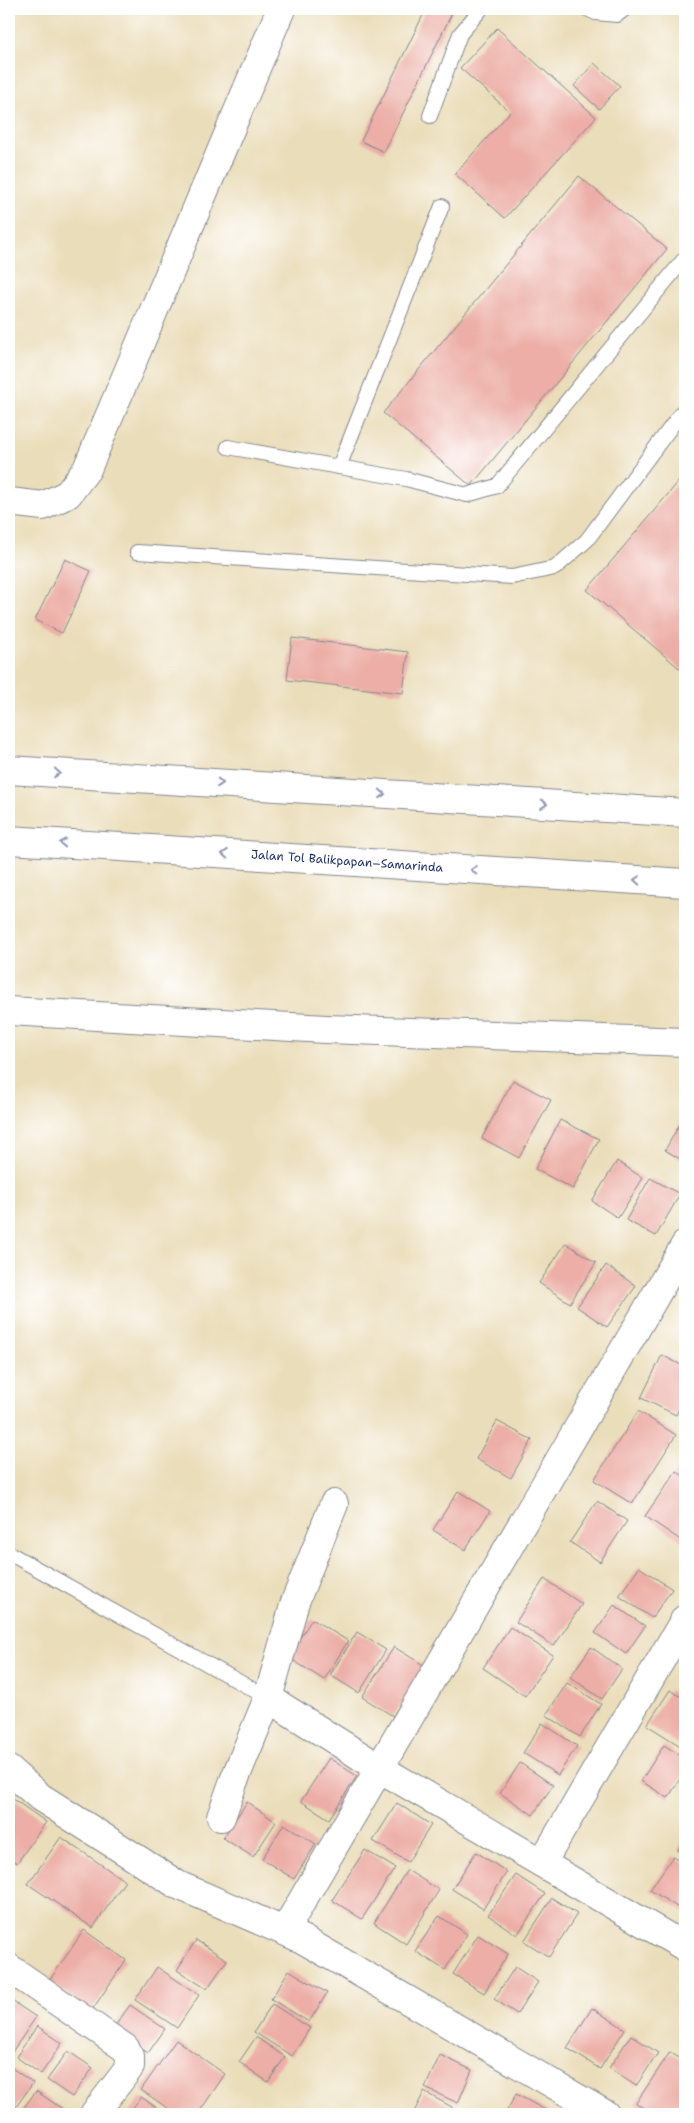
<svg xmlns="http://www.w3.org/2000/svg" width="694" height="2123" viewBox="0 0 694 2123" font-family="'Shantell Sans',sans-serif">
  <rect width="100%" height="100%" fill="#fff"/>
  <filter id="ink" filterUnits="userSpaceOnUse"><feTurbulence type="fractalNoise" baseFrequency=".02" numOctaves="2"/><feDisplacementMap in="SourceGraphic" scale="10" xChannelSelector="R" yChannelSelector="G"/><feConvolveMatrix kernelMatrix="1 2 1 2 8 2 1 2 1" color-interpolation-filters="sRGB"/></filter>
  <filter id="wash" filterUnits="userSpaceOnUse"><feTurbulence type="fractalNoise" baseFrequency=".0096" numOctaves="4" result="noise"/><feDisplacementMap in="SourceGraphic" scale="20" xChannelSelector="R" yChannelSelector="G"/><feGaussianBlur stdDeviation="1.12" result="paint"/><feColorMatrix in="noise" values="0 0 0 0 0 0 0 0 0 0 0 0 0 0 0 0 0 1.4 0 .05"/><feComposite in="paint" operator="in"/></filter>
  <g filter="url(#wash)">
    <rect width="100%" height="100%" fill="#eaddb9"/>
    <g id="blocks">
      <g fill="#ecaea6">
        <polygon points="426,9 454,9 384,152 361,141"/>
        <polygon points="497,28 596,117 505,218 455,174 510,112 460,68"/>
        <polygon points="594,63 620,86 599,109 574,86"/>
        <polygon points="579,176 667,249 471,486 383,413"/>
        <polygon points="685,474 685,673 587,590"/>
        <polygon points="65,559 91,571 62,633 35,620"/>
        <polygon points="292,638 408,652 403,693 287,680"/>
        <polygon points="513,1080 551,1100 519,1158 482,1138"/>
        <polygon points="685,1115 685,1162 665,1150"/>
        <polygon points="560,1120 599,1139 573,1189 535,1169"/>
        <polygon points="617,1161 643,1178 618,1218 592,1201"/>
        <polygon points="650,1178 680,1194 656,1236 626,1220"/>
        <polygon points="566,1243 596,1263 570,1303 539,1283"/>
        <polygon points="606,1265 636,1286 607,1327 577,1307"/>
        <polygon points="662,1355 685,1367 685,1398 676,1415 641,1398"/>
        <polygon points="638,1411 676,1435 632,1504 594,1480"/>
        <polygon points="497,1421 532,1440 511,1478 476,1459"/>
        <polygon points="676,1471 685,1477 685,1543 645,1516"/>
        <polygon points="458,1491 490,1511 465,1550 433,1530"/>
        <polygon points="597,1501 627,1521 600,1562 570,1542"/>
        <polygon points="639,1567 672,1589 652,1618 619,1596"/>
        <polygon points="544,1579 582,1604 554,1646 516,1622"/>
        <polygon points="614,1605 645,1626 626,1654 595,1633"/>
        <polygon points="312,1619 348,1641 324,1680 288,1657"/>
        <polygon points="510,1627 553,1655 525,1696 483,1668"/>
        <polygon points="357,1632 386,1650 359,1693 330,1675"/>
        <polygon points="394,1647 425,1666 393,1716 362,1697"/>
        <polygon points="591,1647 622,1669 602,1699 570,1677"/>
        <polygon points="567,1683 601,1704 580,1737 546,1715"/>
        <polygon points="670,1690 685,1699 685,1749 647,1725"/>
        <polygon points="542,1723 577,1746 558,1775 523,1753"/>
        <polygon points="664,1745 685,1759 685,1771 668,1798 641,1781"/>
        <polygon points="329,1758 357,1776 329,1819 301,1801"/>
        <polygon points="520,1763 553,1785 533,1815 500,1793"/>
        <polygon points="9,1796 46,1822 17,1863 9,1858"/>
        <polygon points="247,1802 276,1822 253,1857 223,1838"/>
        <polygon points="397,1803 431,1825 408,1862 373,1841"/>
        <polygon points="284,1824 316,1844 294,1879 262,1859"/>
        <polygon points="61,1837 125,1881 93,1928 28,1884"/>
        <polygon points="685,1839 685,1854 678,1850"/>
        <polygon points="365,1850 395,1868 362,1919 332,1900"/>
        <polygon points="476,1852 507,1872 483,1909 452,1889"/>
        <polygon points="673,1856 685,1864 685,1912 650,1890"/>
        <polygon points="407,1870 439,1890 406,1944 374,1923"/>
        <polygon points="516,1875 545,1894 517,1935 488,1915"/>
        <polygon points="552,1898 577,1914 549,1957 524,1941"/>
        <polygon points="439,1916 467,1934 445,1970 415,1951"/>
        <polygon points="84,1930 126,1960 92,2010 49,1981"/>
        <polygon points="478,1935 508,1954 484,1993 453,1974"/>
        <polygon points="196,1940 227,1960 207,1989 177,1970"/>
        <polygon points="157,1967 199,1995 177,2028 135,2000"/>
        <polygon points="515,1967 538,1982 517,2014 494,1999"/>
        <polygon points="289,1970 327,1993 309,2022 271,1999"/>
        <polygon points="9,1999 36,2017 10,2055 9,2054"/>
        <polygon points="272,2004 310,2028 292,2056 254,2032"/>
        <polygon points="130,2005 165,2029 148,2053 113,2029"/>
        <polygon points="592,2008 625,2029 600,2069 567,2048"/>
        <polygon points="37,2026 62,2043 41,2074 16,2057"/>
        <polygon points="631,2035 658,2053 636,2086 609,2068"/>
        <polygon points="256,2037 285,2057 268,2082 239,2062"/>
        <polygon points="176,2040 225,2074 198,2114 176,2114 141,2090"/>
        <polygon points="68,2051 93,2068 72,2097 47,2080"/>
        <polygon points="670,2052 685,2062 685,2102 678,2114 653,2114 636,2103"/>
        <polygon points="440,2055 472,2070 458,2103 425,2088"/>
        <polygon points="9,2066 33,2083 11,2114 9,2114"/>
        <polygon points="36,2091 70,2114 19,2114"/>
        <polygon points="424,2092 452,2107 449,2114 413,2114"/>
        <polygon points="516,2094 549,2112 548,2114 505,2114"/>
        <polygon points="141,2097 166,2114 128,2114"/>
      </g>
    </g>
  </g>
  <g filter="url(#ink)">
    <use href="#blocks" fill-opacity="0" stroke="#82868c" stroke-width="1"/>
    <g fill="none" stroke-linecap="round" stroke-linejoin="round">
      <defs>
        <g id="service">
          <polyline points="587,9 596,13 617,15 625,9"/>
          <polyline points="430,116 460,34 481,9"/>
          <polyline points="228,447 406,479 467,495 497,486 685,258"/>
          <polyline points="339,467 442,206"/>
          <polyline points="137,552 512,577 555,568 587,540 685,408"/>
          <polyline points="9,1553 268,1698"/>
        </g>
        <g id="minor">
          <polyline points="9,502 43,506 68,494 87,469 281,9"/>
          <polyline points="9,1011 326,1029 685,1042"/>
          <polyline points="268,1698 381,1769 685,1947"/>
          <polyline points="9,1770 40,1797 178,1885 302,1939 605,2114"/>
          <polyline points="221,1817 233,1783 268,1698 295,1602 334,1504"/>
          <polyline points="542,1863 685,1619"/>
          <polyline points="285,1930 685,1245"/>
          <polyline points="9,1968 125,2048 130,2056 130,2067 94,2114"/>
        </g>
        <g id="motorway">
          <polyline points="9,770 685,813"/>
          <polyline points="9,840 685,883"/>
        </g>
      </defs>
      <use href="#service" stroke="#82868c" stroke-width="16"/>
      <use href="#minor" stroke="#82868c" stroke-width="30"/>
      <use href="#motorway" stroke="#82868c" stroke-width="30"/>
      <use href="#service" stroke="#fff" stroke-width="14"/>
      <use href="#minor" stroke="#fff" stroke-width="28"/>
      <use href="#motorway" stroke="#fff" stroke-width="28"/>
    </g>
    <defs><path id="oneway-chevron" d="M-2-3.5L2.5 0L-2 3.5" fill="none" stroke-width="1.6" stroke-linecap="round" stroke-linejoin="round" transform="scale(1.25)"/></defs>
    <g stroke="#8d97ae">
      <use href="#oneway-chevron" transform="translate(57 773) rotate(4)"/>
      <use href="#oneway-chevron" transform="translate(220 783) rotate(4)"/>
      <use href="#oneway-chevron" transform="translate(382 794) rotate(4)"/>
      <use href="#oneway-chevron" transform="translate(544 804) rotate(4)"/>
      <use href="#oneway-chevron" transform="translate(63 843) rotate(-176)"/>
      <use href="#oneway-chevron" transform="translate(225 854) rotate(-176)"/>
      <use href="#oneway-chevron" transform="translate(474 870) rotate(-176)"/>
      <use href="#oneway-chevron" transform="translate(637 880) rotate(-176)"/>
    </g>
  </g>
  <g text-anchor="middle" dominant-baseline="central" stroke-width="4" stroke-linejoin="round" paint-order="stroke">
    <g font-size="12" fill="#1b2f5e" stroke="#fff">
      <text transform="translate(347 861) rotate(4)">Jalan Tol Balikpapan–Samarinda</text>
    </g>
  </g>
  <rect width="694" height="2123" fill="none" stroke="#fff" stroke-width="30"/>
</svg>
